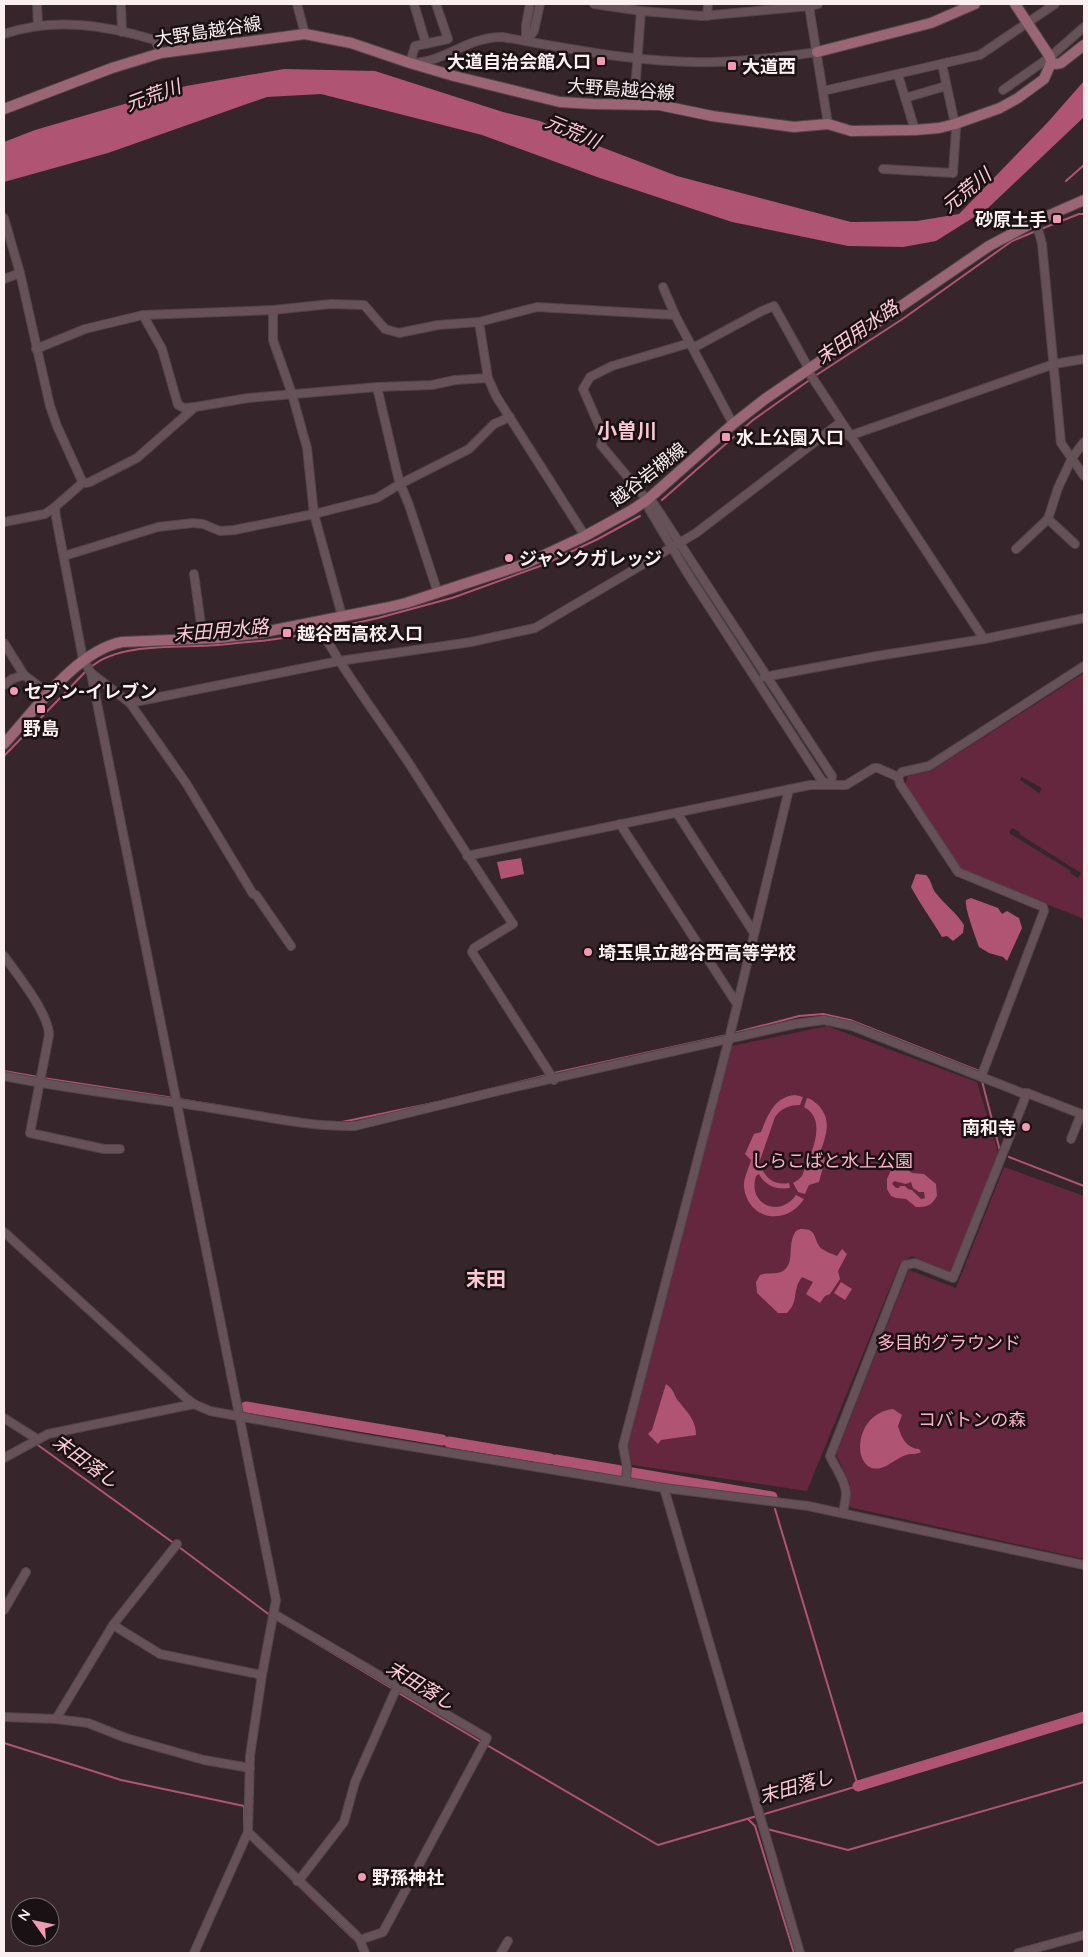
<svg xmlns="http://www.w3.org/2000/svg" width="1088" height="1957" viewBox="0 0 1088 1957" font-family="Quicksand,'Noto Sans JP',sans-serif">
  <rect width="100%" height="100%" fill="#36252a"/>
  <g fill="#65273d" fill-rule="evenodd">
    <path d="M1084 673V919L959 869 905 785 908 776 931 771ZM1022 777 1042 788 1039 793 1020 780ZM1012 828 1020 832 1019 834 1081 873 1078 878 1070 873 1071 871 1009 833Z"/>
    <polygon points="827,1026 977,1082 998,1152 954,1269 951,1272 912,1256 900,1263 807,1491 632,1465 628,1446 732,1046"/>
    <polygon points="1004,1167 1084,1196 1084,1559 849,1507 850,1484 836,1454 909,1270 956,1288"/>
  </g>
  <g fill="#af5473" fill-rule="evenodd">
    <polygon points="284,69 375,71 503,112 540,121 588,142 677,176 851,222 917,221 959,214 1048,122 1084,81 1084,117 987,209 936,241 903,247 848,246 732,222 597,177 482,135 321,94 267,97 108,153 4,182 4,142 35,130 186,86"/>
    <polygon points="521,858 524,874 501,879 497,862"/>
    <path d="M916 874 926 875C932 881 931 886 935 892 944 904 956 912 964 925L963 933 953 941 947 936 942 937C932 920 920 904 911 887Z"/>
    <path d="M971 898 998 908 1002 914 1007 911 1019 918 1022 928 1007 961 1003 957 989 953 979 947C976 938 964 907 966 900Z"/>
    <path d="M795 1095 803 1097 800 1105C790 1105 781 1108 775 1117L759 1163C765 1177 773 1186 789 1183L790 1188C777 1190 765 1186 759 1174L756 1176C747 1204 779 1219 796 1195L804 1199C787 1226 748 1221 744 1187 743 1179 749 1168 751 1160L745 1154 754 1134 761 1132C768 1115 774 1097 795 1095Z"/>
    <path d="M807 1098C812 1099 813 1101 817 1104 833 1119 826 1136 820 1153L823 1155 825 1160 819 1182 809 1185 805 1194 798 1192 793 1183 798 1180 802 1176C810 1156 829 1120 804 1107Z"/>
    <path d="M904 1167 912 1173 924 1174 936 1184 937 1196C931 1206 927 1207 916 1207L906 1199 896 1198 891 1196 887 1189V1179L891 1170ZM894 1181 906 1184 911 1182 913 1188 919 1192H924L925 1198 921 1199 912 1190 908 1189 905 1186H900L899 1188H896L892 1184Z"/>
    <path d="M800 1229C819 1228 812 1240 822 1249 826 1252 833 1254 837 1256L842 1249 847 1254 838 1271 840 1279 830 1294 825 1296 820 1303 806 1294 813 1282 802 1277C791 1292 800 1300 787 1313H778L757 1293 756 1282 760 1275C767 1272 777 1275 783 1271 796 1262 786 1245 796 1231Z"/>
    <polygon points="841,1282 852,1289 845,1300 834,1293"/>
    <path d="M666 1384C676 1391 673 1396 680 1403 688 1413 696 1421 696 1435L661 1440 658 1444 648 1434 652 1430Z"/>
    <path d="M893 1409 902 1415 898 1426C901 1437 906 1448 919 1449L921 1452C916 1455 911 1453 906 1455 897 1458 890 1465 881 1468 852 1475 851 1414 893 1409Z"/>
  </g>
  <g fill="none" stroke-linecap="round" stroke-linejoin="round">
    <g stroke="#af5473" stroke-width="2">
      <polyline points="1066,181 1084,165"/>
      <polyline points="1041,229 1079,214 1084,214"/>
      <polyline points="815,376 904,318 1012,241 1036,231"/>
      <polyline points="662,500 753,420 811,379"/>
      <polyline points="325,630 378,618 452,598 543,565 598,539 640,516"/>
      <path d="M91 667C119 642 181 648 217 645 251 642 287 639 320 631"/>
      <polyline points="4,756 87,670"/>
      <polyline points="734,1033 799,1016 823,1014 850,1020 979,1071 980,1074"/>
      <polyline points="4,1071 38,1077"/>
      <polyline points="554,1073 727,1035"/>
      <polyline points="43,1078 174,1098"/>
      <polyline points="982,1081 1000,1151"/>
      <polyline points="179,1099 221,1106"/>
      <polyline points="342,1122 438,1102 547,1075"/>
      <polyline points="1009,1157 1084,1186"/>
      <polyline points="35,1443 175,1544"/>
      <polyline points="179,1547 271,1616"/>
      <polyline points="277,1620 393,1689"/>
      <polyline points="397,1692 481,1742"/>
      <polyline points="4,1743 121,1780 244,1806 244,1832"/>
      <polyline points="485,1744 658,1845 757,1816"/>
      <polyline points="761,1815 858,1786 775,1509"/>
      <polyline points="748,1819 755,1826 794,1953"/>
      <polyline points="767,1829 848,1850 1084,1782"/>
      <polyline points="248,1837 357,1942 361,1953"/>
    </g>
    <g stroke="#af5473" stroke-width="11">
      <polyline points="246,1407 442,1440"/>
      <polyline points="449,1442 550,1459"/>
      <polyline points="556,1460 621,1471"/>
      <polyline points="632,1473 772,1497"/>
      <polyline points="858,1786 1084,1717"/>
    </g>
    <defs>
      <g id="minor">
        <polyline points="37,4 38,25"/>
        <polyline points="121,4 122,32"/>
        <polyline points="297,4 305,34"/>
        <polyline points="414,4 426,44"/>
        <path d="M436 4 448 39 415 46 410 63C445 63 466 37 502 37 572 49 643 64 714 62 749 61 783 57 817 52"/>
        <polyline points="594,4 641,11 702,16 809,6 818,4"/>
        <polyline points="809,6 828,124"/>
        <polyline points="707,16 708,4"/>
        <path d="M4 34C54 17 105 25 155 40L161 53"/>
        <polyline points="526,41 534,31 540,4"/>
        <polyline points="526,41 526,25 530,4"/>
        <polyline points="898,75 915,130"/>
        <polyline points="1003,90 1050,57 1084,27"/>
        <polyline points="823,91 980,55 1055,4"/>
        <polyline points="905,98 946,86"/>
        <polyline points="634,104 641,11"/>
        <polyline points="883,169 953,173 956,129 942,64"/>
        <polyline points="4,218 20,273 50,406 57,426 82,481 80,485 55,507 56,517 83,659 91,673 276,1600 262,1675 250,1756 248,1832 194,1953"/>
        <polyline points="1036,221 1042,244 1061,443 1084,476"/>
        <polyline points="4,279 20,273"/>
        <polyline points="663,287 675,315 733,424"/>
        <polyline points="273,310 273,340 292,394 307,448 314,514 342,616"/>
        <polyline points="143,315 162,349 178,405 184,408 195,407"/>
        <polyline points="479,322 488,378 496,396 585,536"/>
        <polyline points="690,343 612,366 590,377 583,389 604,437 601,445 647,500 654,504 832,776 831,785"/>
        <polyline points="693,348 762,311 774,306 809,369"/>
        <polyline points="36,349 85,329 143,315 273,310 331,304 364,305 385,329 399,333 438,325 479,322 537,307 675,315"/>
        <polyline points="808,371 984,639"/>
        <polyline points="377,387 399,481 409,505 438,593"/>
        <polyline points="849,436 1054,364 1084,359"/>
        <polyline points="82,481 86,483 90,482 137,458 195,407 248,398 377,387 432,385 455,380 488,378"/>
        <polyline points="647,500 649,509 686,571 822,781 829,784"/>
        <polyline points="1048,519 1075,544"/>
        <polyline points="4,522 45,514 55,507"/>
        <polyline points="1016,549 1048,519 1058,488 1072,458 1084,442"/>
        <polyline points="64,556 158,527 193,523 203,524 220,531 234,530 314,514 377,498 400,484 469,449 494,424 510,417"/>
        <polyline points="194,574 203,639"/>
        <path d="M316 621C344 673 380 719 412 768 445 820 478 872 513 924L474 948 472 952 554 1080"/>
        <polyline points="4,643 24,675 49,694"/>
        <polyline points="91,673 130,703 186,783 253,894 256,895 291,946"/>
        <polyline points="764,677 877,656 984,639 1084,618"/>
        <polyline points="4,685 12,679 24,675"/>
        <polyline points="130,703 339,661 471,642 535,628 696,533 841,422"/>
        <polyline points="677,813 754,933"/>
        <polyline points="620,824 737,1004"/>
        <polyline points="467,856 810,785 846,785 874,768 878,768 898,777"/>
        <path d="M4 956C17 974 49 1014 49 1035L30 1133 104 1149H120"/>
        <path d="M4 1076C72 1090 142 1097 211 1108 259 1115 306 1127 355 1126L498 1091 795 1024 824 1020 852 1026 1022 1093H1027L1084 1115"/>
        <polyline points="981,1077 1044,911 1043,907 958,872 900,784 898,777 902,772 929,766 1084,666"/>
        <polyline points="1071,1139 1081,1114"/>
        <polyline points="4,1232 186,1398 194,1404 210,1411 353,1437 664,1488 808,1506 1084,1565"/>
        <polyline points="4,1418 37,1439"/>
        <polyline points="4,1458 48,1434 194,1404"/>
        <polyline points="626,1481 627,1467 623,1446 729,1039 789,789"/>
        <polyline points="664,1488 800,1953"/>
        <path d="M843 1513C844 1507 846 1499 846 1493 845 1479 835 1468 830 1456L905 1265 915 1263 953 1278 1027 1093"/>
        <polyline points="4,1610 26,1572"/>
        <polyline points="274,1614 487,1738 383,1932 360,1940"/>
        <polyline points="113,1625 160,1654 262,1675"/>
        <polyline points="4,1717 56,1719 88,1723 126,1738 204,1760 250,1768"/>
        <polyline points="56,1719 113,1625 177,1544"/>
        <polyline points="248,1832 355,1934 360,1940 365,1953"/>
        <polyline points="297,1881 300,1879 344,1822 355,1782 397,1687"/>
        <polyline points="501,1953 508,1941"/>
        <polyline points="1018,1953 1084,1935"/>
      </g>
      <g id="major">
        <polyline points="817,52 931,23 975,4"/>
        <polyline points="1051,63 1057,64 1061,63 1084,45"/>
        <polyline points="4,109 112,68 161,53 305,34 351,43 410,63 454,76 560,102 593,104 659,105 712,116 794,127 828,124 851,131 915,130 939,128 955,124 1000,108 1018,98 1044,79 1051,63 1050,57 1015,4"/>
        <path d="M4 744C35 710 76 651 122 642L217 638 259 633 385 608 406 603 525 564 585 536 632 510 647 500 733 424 765 399 989 246 1036 221 1084 200"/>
      </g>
    </defs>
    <use href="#minor" stroke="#524449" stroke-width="10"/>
    <use href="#major" stroke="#524449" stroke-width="12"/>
    <use href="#minor" stroke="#655157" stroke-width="8"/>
    <use href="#major" stroke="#9a6676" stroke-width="10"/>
  </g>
  <g fill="#f09ab4" stroke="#191113" stroke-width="2">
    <rect x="596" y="56" width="10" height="10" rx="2.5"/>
    <rect x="727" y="61" width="10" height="10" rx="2.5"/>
    <rect x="1052" y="214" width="10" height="10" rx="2.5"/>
    <rect x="721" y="432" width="10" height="10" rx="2.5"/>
    <circle cx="509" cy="558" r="5"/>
    <rect x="282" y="628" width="10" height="10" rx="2.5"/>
    <circle cx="14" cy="691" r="5"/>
    <rect x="36" y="704" width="10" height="10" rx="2.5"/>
    <circle cx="588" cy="952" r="5"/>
    <circle cx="1026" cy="1127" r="5"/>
    <circle cx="362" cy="1877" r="5"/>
  </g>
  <g text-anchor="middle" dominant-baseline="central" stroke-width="5" stroke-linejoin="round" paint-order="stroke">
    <g font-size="18" fill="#fbeff2" stroke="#191113">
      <text transform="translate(208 31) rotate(-9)">大野島越谷線</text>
      <text transform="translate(621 89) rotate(4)">大野島越谷線</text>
      <text transform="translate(648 474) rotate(-38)">越谷岩槻線</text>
    </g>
    <g font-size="18" font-weight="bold" fill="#fbeff2" stroke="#191113" text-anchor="start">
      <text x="591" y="61" text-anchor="end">大道自治会館入口</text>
      <text x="742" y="66">大道西</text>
      <text x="1047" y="219" text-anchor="end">砂原土手</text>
      <text x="736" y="437">水上公園入口</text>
      <text x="519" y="558">ジャンクガレッジ</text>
      <text x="297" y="633">越谷西高校入口</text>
      <text x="24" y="691">セブン-イレブン</text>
      <text x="41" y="728" text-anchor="middle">野島</text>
      <text x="598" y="952">埼玉県立越谷西高等学校</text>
      <text x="1016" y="1127" text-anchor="end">南和寺</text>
      <text x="372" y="1877">野孫神社</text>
    </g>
    <g font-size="18" fill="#feb2c9" stroke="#191113">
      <text x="832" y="1160">しらこばと水上公園</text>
      <text x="949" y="1342">多目的グラウンド</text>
      <text x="972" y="1419">コバトンの森</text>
    </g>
    <g font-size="19" font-style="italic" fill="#ffcbd9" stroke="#191113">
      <text transform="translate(153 95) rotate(-20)">元荒川</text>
      <text transform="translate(573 131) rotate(23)">元荒川</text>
      <text transform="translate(966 190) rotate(-39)">元荒川</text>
      <text transform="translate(857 332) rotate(-35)">末田用水路</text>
      <text transform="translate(221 630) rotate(-5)">末田用水路</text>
      <text transform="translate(86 1461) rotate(36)">末田落し</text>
      <text transform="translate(421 1685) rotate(31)">末田落し</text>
      <text transform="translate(796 1786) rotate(-16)">末田落し</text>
    </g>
    <g font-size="20" font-weight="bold" fill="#fac7d5" stroke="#191113">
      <text x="627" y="430">小曽川</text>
      <text x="486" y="1278">末田</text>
    </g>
  </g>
  <rect width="1088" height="1957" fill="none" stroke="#fbeff2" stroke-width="10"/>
  <g transform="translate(35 1922) rotate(303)"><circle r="24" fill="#191113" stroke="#736a6c"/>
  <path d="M0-4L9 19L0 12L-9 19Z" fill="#f09ab4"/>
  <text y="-8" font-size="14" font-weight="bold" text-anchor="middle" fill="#fbeff2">N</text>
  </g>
</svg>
